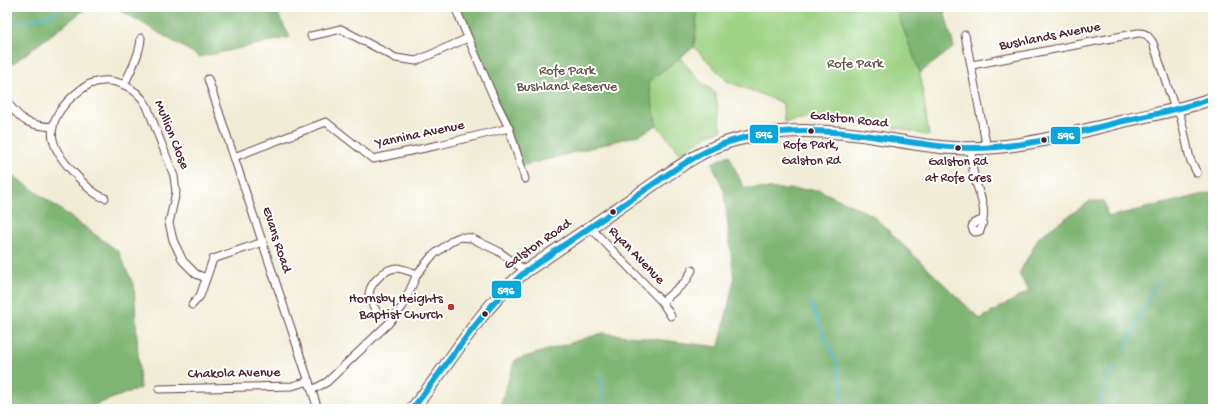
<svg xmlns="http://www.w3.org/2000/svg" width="1220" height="416" viewBox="0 0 1220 416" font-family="'Gochi Hand',sans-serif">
  <rect width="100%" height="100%" fill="#fff"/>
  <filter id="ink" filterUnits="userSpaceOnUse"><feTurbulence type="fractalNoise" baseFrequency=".025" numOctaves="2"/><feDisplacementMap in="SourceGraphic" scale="8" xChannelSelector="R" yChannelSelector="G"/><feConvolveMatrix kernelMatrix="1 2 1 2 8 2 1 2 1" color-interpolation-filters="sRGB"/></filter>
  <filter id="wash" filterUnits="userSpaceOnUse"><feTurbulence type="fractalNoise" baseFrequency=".012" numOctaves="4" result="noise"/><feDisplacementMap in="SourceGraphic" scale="16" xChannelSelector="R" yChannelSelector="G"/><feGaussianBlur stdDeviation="0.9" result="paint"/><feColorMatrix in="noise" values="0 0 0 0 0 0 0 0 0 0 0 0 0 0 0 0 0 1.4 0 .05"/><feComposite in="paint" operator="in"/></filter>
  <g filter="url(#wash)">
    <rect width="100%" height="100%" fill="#f1ecd5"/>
    <g fill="#9ed385" stroke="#747958">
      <path d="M698 7H895L920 73 929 136C894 126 853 118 815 118 805 118 795 120 784 122L783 103 727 81 694 47Z"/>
      <polygon points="679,57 700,81 715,93 722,130 708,135 680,153 657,125 639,135 648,82"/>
    </g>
    <g fill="#7eb572" stroke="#646a4e">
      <polygon points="7,7 88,7 7,68"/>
      <polygon points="115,7 274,7 290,37 200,57"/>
      <polygon points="456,7 698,7 694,47 648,82 657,125 639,135 522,166"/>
      <polygon points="895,7 943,7 954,47 920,73"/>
      <polygon points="729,155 741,182 745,188 819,190 872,215 980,319 1029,291 1019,274 1039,237 1090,201 1104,201 1108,217 1213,192 1213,409 499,409 515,360 603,333 719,347 734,280 724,191 712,163"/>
      <polygon points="7,171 118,251 134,286 140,388 84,409 7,409"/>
    </g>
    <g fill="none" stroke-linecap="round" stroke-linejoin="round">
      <g stroke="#51b7d0" stroke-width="2">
        <polyline points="646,7 648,8"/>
        <polyline points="7,27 13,24 52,15 58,11 60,7"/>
        <polyline points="810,302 837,365 846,409"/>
        <polyline points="1124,348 1157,283"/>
        <polyline points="599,373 607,409"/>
        <polyline points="1095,409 1115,366"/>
      </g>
    </g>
  </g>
  <g filter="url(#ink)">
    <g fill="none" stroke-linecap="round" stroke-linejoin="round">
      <defs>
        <g id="minor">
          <polyline points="455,7 494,98 509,128 525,179"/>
          <polyline points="965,35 987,149"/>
          <polyline points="311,36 341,29 396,58 416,61 468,38"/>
          <path d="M972 65 1138 33C1146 32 1149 37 1153 43L1173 103 1181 118 1190 159 1197 173"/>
          <polyline points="208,79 318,409"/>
          <path d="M124 85C131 70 140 54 141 38"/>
          <path d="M7 102C23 122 27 125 53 127"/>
          <path d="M971 149C972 159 972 170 975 180 981 198 988 212 980 231L975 232 973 230 972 227 974 223 982 220"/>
          <polyline points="234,157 326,122 373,159 439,145 509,128"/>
          <path d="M105 198C92 194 83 182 74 173 48 146 43 124 72 97 78 92 83 87 90 84 111 75 136 86 147 106L174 176 176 192 169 223 173 240 183 261 196 274 206 278"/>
          <polyline points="590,227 662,302 686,281 692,270"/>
          <polyline points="662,302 671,316"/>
          <polyline points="192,305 200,296 213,259 263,242"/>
          <path d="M376 310C373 306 369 299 369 293 371 282 385 269 396 268 402 268 411 272 417 274"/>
          <polyline points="159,389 292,386 309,381"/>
          <polyline points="312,390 327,382 388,324 403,306 417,274 432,256 453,240 460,237 471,238 498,251 526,271"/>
        </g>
        <path id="primary" d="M412 409C451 364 479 308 526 271 566 244 606 217 645 190 673 171 703 148 735 140 783 127 832 130 881 138 905 142 929 147 954 148 1012 151 1065 135 1120 122 1152 114 1183 110 1213 98"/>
      </defs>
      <use href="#minor" stroke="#633e44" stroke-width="9"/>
      <use href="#primary" stroke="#633e44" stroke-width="14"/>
      <use href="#minor" stroke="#fff" stroke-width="7"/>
      <use href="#primary" stroke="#fff" stroke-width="12"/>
      <defs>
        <path id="bus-1" d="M412 409C450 362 480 311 526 271L677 168C692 159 706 150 723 144 767 128 817 129 863 135 900 140 936 148 974 148 1023 148 1072 134 1119 122 1151 115 1183 109 1213 98"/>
      </defs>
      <use href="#bus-1" stroke="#fff" stroke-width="9"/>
      <use href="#bus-1" stroke="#07a6db" stroke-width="6"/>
    </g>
  </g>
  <g fill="#4a1f2b" stroke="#fff" stroke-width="1.5">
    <circle cx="811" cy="131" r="3.5"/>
    <circle cx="1044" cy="140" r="3.5"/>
    <circle cx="958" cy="148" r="3.5"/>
    <circle cx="613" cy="212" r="3.5"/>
    <circle cx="485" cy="314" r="3.5"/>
  </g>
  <circle fill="#c8321e" stroke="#fff" stroke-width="1.5" cx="451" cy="307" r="4"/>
  <g text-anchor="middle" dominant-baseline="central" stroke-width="4" stroke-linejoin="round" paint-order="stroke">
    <g font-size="13" fill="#4a1f2b" stroke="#fff">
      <text x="811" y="145">Rofe Park,<tspan x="811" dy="16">Galston Rd</tspan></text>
      <text x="958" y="162">Galston Rd<tspan x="958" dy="16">at Rofe Cres</tspan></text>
    </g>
    <g font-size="14" fill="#4a1f2b" stroke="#fff">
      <text transform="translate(1050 37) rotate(-11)">Bushlands Avenue</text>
      <text transform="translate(849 120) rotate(6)">Galston Road</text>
      <text transform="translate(171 135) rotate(68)">Mullion Close</text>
      <text transform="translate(420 135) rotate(-12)">Yannina Avenue</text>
      <text transform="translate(276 240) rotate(72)">Evans Road</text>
      <text transform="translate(538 245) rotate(-35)">Galston Road</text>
      <text transform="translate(636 256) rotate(46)">Ryan Avenue</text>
      <text transform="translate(234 374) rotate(-1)">Chakola Avenue</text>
    </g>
    <g font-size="14" fill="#635546" stroke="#fff">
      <text x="855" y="64">Rofe Park</text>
      <text x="567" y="71">Rofe Park<tspan x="567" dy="16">Bushland Reserve</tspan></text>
    </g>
    <g font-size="14" fill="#4a1f2b" stroke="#fff" text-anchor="end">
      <text x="443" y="299">Hornsby Heights<tspan x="443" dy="16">Baptist Church</tspan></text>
    </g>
  </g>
  <g stroke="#fff" stroke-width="1.5">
    <rect x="749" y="124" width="30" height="20" rx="4" fill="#07a6db"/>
    <rect x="1050" y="126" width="31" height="19" rx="4" fill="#07a6db"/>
    <rect x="491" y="280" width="31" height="19" rx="4" fill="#07a6db"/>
  </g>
  <g font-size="11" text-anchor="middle" font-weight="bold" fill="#fff">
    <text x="764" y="138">596</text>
    <text x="1066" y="139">596</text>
    <text x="506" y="294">596</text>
  </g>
  <rect width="1220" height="416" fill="none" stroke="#fff" stroke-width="24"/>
</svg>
